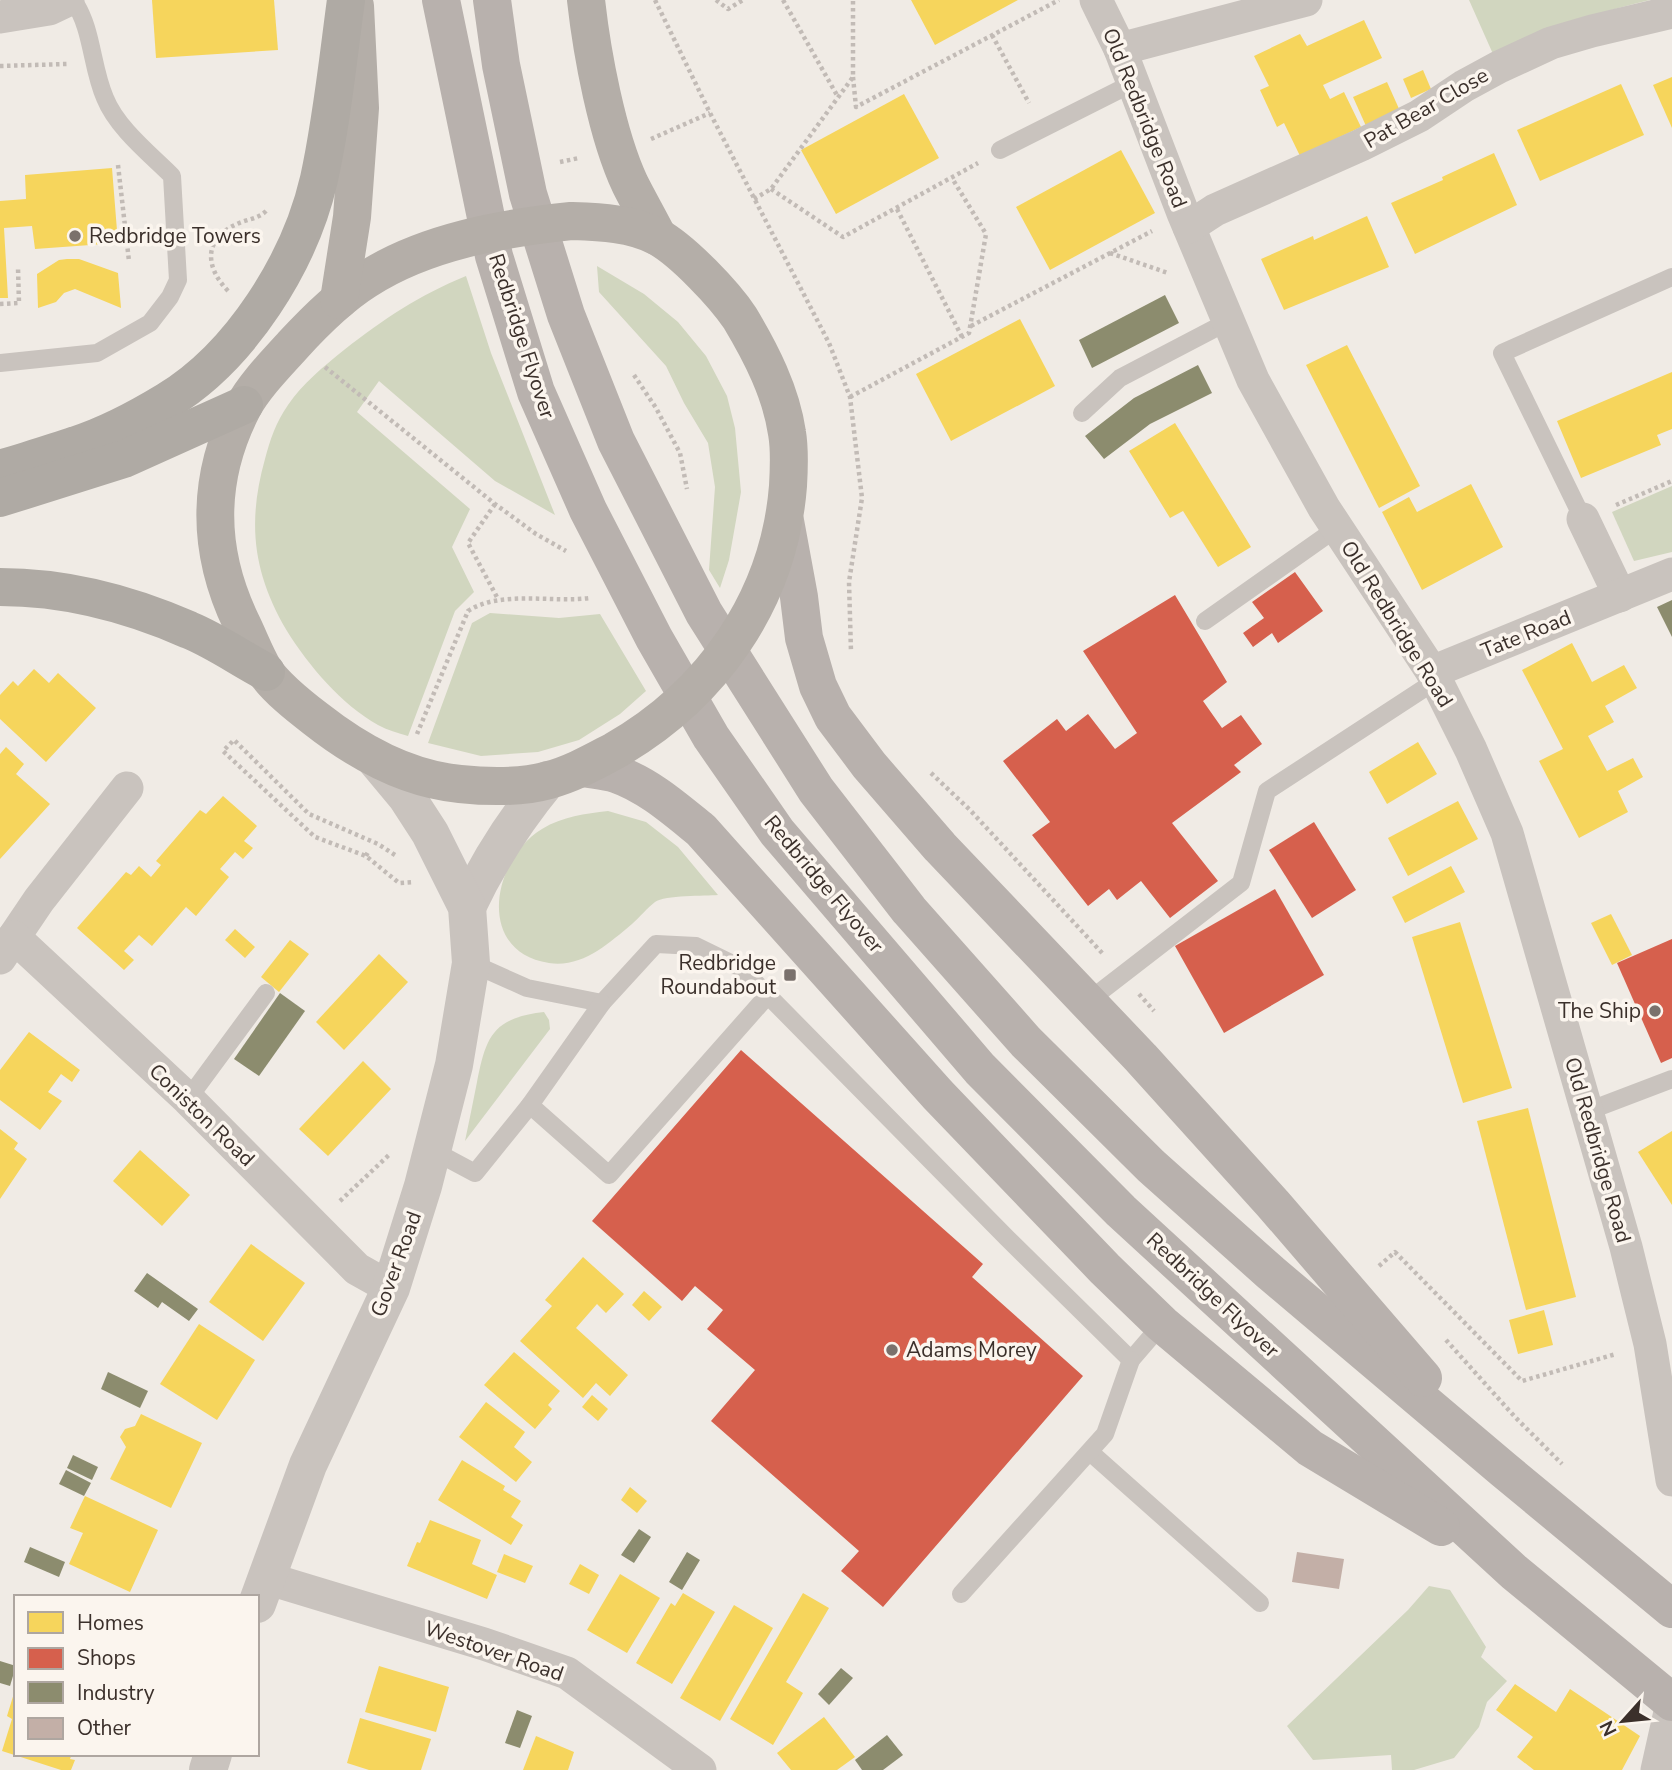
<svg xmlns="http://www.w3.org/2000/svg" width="1672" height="1770" viewBox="0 0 1672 1770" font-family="'Nunito Sans',sans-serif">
  <rect width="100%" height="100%" fill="#f0ebe5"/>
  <g fill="#d1d6bf">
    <path d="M1469 0H1650C1595 13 1544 31 1493 54Z"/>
    <polygon points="597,266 644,294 678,322 706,356 727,396 735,428 741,492 729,560 720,588 709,570 715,487 708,443 684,403 666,366 599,292"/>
    <path d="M466 276 491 353 555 515 495 481 379 381 357 412 470 509 452 547 474 592 455 611 408 736C398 733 387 730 378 725 342 705 308 665 287 631 253 573 247 523 265 459 270 440 276 422 288 405 303 383 323 367 344 350 385 318 418 296 466 276Z"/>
    <polygon points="1672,486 1672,552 1634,561 1612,512"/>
    <polygon points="490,613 559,618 600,614 646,691 620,714 579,740 538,752 481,756 428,743 472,623"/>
    <path d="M608 811 646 822 678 847 718 895C705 896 665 895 655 902 647 908 640 917 632 924 608 944 582 968 549 963 475 952 492 859 542 829 563 816 585 814 608 811Z"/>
    <path d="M544 1012 549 1020 550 1029 465 1141C469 1122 473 1102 477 1082 486 1036 493 1018 544 1012Z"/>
    <polygon points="1429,1586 1450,1590 1486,1647 1481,1657 1507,1681 1487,1702 1479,1727 1454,1758 1414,1770 1392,1770 1391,1755 1313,1760 1287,1726 1408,1610"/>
  </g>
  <g fill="#f6d55c">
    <polygon points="152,0 274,0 278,50 156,58"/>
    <polygon points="911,0 1018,0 935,45"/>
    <polygon points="1364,20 1382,58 1323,85 1330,99 1344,92 1361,127 1300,156 1284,123 1277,127 1260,90 1269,86 1254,56 1300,34 1307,46"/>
    <polygon points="1423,70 1431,89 1411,98 1403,79"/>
    <polygon points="1672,77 1672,128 1653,85"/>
    <polygon points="1387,82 1400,111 1366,126 1353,97"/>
    <polygon points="1621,84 1644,135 1540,181 1517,130"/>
    <polygon points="904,94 939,158 836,214 801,150"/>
    <polygon points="1121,150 1155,213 1050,270 1016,207"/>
    <polygon points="1494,153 1517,205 1415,254 1391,203 1443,180 1442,177"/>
    <polygon points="112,168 118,243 35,249 32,226 4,228 8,298 0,298 0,201 26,199 25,175"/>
    <polygon points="1367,216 1389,267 1284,310 1261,259 1313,236 1314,240"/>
    <polygon points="67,259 79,259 118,273 121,308 75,289 64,293 56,302 38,308 37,274 59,260"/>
    <polygon points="1020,319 1055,386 951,441 916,374"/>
    <polygon points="1347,345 1420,486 1379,508 1306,365"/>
    <polygon points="1672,372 1672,429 1657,435 1661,445 1581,478 1557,421"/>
    <polygon points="1175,423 1251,547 1218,567 1183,511 1170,518 1129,451"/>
    <polygon points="1471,484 1503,547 1422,590 1382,512 1409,497 1417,512"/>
    <polygon points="1572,643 1592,682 1624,665 1637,688 1605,706 1614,722 1588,736 1607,771 1633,758 1643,777 1618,791 1628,812 1579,838 1539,761 1563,749 1522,670"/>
    <polygon points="34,669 49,683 58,673 96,708 46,762 0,719 0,695 13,681 18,686"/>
    <polygon points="1418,742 1437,774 1387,804 1369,772"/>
    <polygon points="6,747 24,764 16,774 50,804 0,859 0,754"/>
    <polygon points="223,796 257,826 244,841 253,848 243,859 235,852 220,869 229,877 196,916 186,907 152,946 139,935 124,951 134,960 124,970 77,928 126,872 131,875 139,866 151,877 161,865 156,861 200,810 206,814"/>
    <polygon points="1458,801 1478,839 1408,876 1388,838"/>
    <polygon points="1451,866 1465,892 1405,923 1392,897"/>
    <polygon points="1611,914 1632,955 1612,965 1591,923"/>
    <polygon points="1460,922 1512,1088 1463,1103 1412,937"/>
    <polygon points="235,929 255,947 245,958 225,940"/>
    <polygon points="290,940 309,954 279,992 261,977"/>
    <polygon points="379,954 408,982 344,1050 316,1022"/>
    <polygon points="29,1032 80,1070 72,1082 61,1074 48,1092 62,1101 40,1130 0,1100 0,1070"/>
    <polygon points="363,1061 391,1089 328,1156 299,1129"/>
    <polygon points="1528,1108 1576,1297 1526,1310 1477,1121"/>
    <polygon points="0,1129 18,1143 14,1149 27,1159 0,1199"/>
    <polygon points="1672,1131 1672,1205 1638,1152"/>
    <polygon points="140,1150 190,1195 162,1226 113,1181"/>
    <polygon points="251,1244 305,1283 263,1341 209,1302"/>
    <polygon points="583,1257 624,1294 606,1313 597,1304 576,1328 628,1375 610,1396 596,1383 583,1398 520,1341 552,1306 545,1300"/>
    <polygon points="644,1291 662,1307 649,1321 632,1305"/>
    <polygon points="1544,1310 1553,1345 1518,1354 1509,1320"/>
    <polygon points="199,1324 255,1360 217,1420 160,1384"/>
    <polygon points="514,1352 560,1391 548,1405 552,1409 535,1429 484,1385"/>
    <polygon points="592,1395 608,1409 598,1421 582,1407"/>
    <polygon points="486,1402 525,1432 514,1447 532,1462 516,1482 459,1437"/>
    <polygon points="141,1414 202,1443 171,1508 110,1479 126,1447 120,1437 125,1429 135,1426"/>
    <polygon points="462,1460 505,1486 503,1490 521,1501 511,1517 523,1525 511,1545 438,1500"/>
    <polygon points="630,1487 647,1501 637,1513 621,1500"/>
    <polygon points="85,1496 158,1530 130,1592 69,1564 83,1533 70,1528"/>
    <polygon points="430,1520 481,1540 472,1564 497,1575 487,1599 407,1566 417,1542 420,1543"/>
    <polygon points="504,1554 533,1566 525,1583 497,1572"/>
    <polygon points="580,1564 599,1575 589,1594 569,1584"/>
    <polygon points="620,1574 660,1598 627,1653 587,1630"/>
    <polygon points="683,1593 715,1612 672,1684 636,1663 671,1603 675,1606"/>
    <polygon points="803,1593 829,1608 786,1682 803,1693 773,1745 730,1719"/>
    <polygon points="734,1605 773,1628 720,1721 680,1698"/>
    <polygon points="379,1666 449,1687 436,1732 365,1712"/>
    <polygon points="1515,1684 1556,1712 1570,1689 1640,1736 1622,1770 1534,1770 1517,1757 1533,1737 1496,1710"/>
    <polygon points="15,1690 16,1754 72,1754 70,1759 75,1760 71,1770 61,1770 2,1751 12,1719 7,1716"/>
    <polygon points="824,1717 855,1757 837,1770 791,1770 777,1753"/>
    <polygon points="360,1718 431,1739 421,1770 369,1770 347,1763"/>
    <polygon points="536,1736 574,1752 568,1770 523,1770"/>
  </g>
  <g fill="#d6604d">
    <polygon points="1295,572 1323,611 1278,643 1272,633 1253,647 1243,633 1264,618 1252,602"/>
    <polygon points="1175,595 1227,682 1203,701 1222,728 1241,715 1262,744 1234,765 1241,772 1172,823 1218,881 1170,918 1141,881 1117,900 1109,889 1088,906 1032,835 1050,822 1003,761 1057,719 1066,731 1088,714 1115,749 1137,733 1083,651"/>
    <polygon points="1314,822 1356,890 1312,918 1269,850"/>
    <polygon points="1275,889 1324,975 1224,1033 1175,946"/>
    <polygon points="1672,939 1672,1058 1661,1063 1617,963"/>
    <polygon points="741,1050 983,1264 972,1277 1083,1376 883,1607 841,1571 859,1551 711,1421 755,1370 707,1329 723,1310 695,1286 682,1301 592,1221"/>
  </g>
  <g fill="#8c8c6e">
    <polygon points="1165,295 1179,323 1092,368 1079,340"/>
    <polygon points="1198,365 1212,393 1150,424 1104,459 1085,436 1134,398"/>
    <polygon points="1672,600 1672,637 1657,607"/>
    <polygon points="280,993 305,1011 259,1076 234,1059"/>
    <polygon points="147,1273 198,1309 189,1321 162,1302 158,1308 134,1291"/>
    <polygon points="108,1372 148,1391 140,1408 101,1389"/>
    <polygon points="73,1455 98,1467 92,1480 67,1468"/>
    <polygon points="66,1470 91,1483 84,1496 59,1484"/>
    <polygon points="639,1529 651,1537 634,1563 621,1555"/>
    <polygon points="30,1547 65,1562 59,1577 24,1562"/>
    <polygon points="687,1552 700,1560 682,1590 669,1582"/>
    <polygon points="0,1661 16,1666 10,1686 0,1683"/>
    <polygon points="841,1668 853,1678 829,1705 818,1694"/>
    <polygon points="517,1710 532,1716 520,1748 505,1743"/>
    <polygon points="887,1735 903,1755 883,1770 862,1770 855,1760"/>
  </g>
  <polygon fill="#c3afa7" points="1297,1552 1344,1559 1339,1589 1292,1582"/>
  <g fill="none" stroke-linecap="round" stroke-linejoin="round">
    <g stroke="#c2bbb6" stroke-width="4.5" stroke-dasharray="3.5 3.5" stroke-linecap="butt">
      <polyline points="655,0 710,113 829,343 850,397 862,498 849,582 851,652"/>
      <polyline points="716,0 728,9 743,0"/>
      <polyline points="783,0 838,97"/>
      <polyline points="992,35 1029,103"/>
      <polyline points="0,66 67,64"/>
      <polyline points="853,77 856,107 1059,0"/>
      <polyline points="651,139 710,113"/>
      <polyline points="560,162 579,158"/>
      <polyline points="118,165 129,261"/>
      <polyline points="771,189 843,237 978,163"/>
      <polyline points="754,199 771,189 853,77 853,0"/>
      <polyline points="897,209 962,337"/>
      <polyline points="1110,253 1168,273"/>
      <path d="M228 291C205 267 203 239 237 224 247 219 259 219 267 210"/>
      <polyline points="0,304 19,303 18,268"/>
      <polyline points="971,326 1152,231"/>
      <polyline points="325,367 495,504 536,534 566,551"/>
      <polyline points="634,375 656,408 680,453 687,489"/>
      <polyline points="850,397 969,333 986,234 952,178"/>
      <polyline points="495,504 468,543 498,599"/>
      <polyline points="1616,505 1672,481"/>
      <path d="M417 734 468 611C500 590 552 603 590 598"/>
      <polyline points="931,773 970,810 1103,954"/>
      <polyline points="395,855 378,844 309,814 234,740 223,751 315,837 366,856 399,883 413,882"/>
      <polyline points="366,856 369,850"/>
      <polyline points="1139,994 1154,1011"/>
      <polyline points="340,1201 390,1154"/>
      <polyline points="1379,1266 1395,1252 1522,1381 1616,1354"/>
      <polyline points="1446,1340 1515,1417 1562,1464"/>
    </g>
    <g stroke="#c9c3be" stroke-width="18">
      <polyline points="1000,150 1133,83"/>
      <path d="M0 363 97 353 150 323 170 297 178 280 172 176C150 154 117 128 105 98 91 66 93 29 73 0"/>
      <polyline points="1082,413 1120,378 1229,321"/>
      <polyline points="1583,519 1502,353 1672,277"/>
      <polyline points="1205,621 1337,528"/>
      <polyline points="471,963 527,988 602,1003 656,944 696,946 741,968 1007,1238 1131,1360 1162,1324"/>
      <polyline points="1087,1002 1241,883 1267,791 1437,680"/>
      <polyline points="188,1099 266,993"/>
      <polyline points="530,1105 609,1175 768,995"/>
      <polyline points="1588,1111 1672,1079"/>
      <polyline points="432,1150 475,1173 530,1105 602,1003"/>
      <polyline points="1090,1452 1260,1603"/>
      <polyline points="961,1594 1105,1434 1131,1360"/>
    </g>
    <g stroke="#c9c3be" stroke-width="33">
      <polyline points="1096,0 1120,49 1183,213 1253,380 1324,508 1432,672 1471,750 1507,833 1626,1247 1650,1344 1672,1480"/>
      <polyline points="0,17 49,9 68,0"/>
      <polyline points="1120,49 1306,0"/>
      <polyline points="1189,227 1215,210 1361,145 1419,116 1464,86 1499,67 1551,43 1592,31 1672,12"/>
      <polyline points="1583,519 1620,596"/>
      <polyline points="1432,672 1672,574"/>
      <polyline points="14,937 39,900 127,788"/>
      <polyline points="0,958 14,937 188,1099 357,1269 391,1288"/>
      <polyline points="266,1578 484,1644 567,1673 700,1770"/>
      <polyline points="1657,1770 1672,1703"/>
    </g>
    <g stroke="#c9c3be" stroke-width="38">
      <path d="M467 907C489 860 515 820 548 780"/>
      <polyline points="257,1604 308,1465 391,1288 423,1186 454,1065 471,963 467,907 430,833 406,796 376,760"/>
      <polyline points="208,1770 213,1754"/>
    </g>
    <g stroke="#b8b1ad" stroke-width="38">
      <polyline points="441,0 494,256 536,392 588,510 654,638 711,737 777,832 980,1069 1121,1211 1514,1572 1672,1702"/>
      <polyline points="492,0 501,65 528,194 566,315 616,441 704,613 816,790 909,910 1026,1042 1151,1166 1271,1273 1504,1470 1672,1609"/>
      <polyline points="785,521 799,597 804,638 818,686 833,717 869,765 940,847 1141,1058 1273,1204 1423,1378"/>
      <path d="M583 768C594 770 606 771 616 774 648 785 675 809 701 830L938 1095 1105 1269 1162 1324 1310 1448 1441 1527"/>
    </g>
    <g stroke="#b4aea8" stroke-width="38">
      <path d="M586 0C592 54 607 135 630 184 639 202 649 219 658 237"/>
      <path d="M571 221C599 222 632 223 658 237 683 251 724 294 740 318 761 353 781 392 787 433 790 450 789 469 788 486 779 600 712 695 614 751 593 762 572 774 549 780 520 788 489 787 460 784 406 779 358 752 316 719 299 706 276 688 264 670 255 655 249 638 241 622 207 551 206 478 243 407 255 385 276 364 293 345 315 321 339 297 366 280 424 242 503 228 571 221Z"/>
      <polyline points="339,300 352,217 360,108 355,6"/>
    </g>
    <g stroke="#afaaa4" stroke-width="38">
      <path d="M0 469C25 461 51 454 76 445 107 435 139 418 167 401 241 356 300 262 319 179 332 120 338 59 346 0"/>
      <polyline points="0,498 124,459 244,405"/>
      <path d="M0 587C65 587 130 604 189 630 216 641 241 659 266 672"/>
    </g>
  </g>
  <g fill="#7a716c" stroke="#fbf5ee" stroke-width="2.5">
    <circle cx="75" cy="236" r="7"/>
    <rect x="783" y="968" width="14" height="14" rx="3.5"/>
    <circle cx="1655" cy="1011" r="7"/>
    <circle cx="892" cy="1350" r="7"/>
  </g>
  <g text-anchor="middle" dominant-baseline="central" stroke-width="7" stroke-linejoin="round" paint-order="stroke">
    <g font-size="21" fill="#3b302b" stroke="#fbf5ee">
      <text transform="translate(1426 108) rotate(-30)">Pat Bear Close</text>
      <text transform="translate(1145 118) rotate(68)">Old Redbridge Road</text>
      <text transform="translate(522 336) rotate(72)">Redbridge Flyover</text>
      <text transform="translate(1397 624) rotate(58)">Old Redbridge Road</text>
      <text transform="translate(1526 634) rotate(-22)">Tate Road</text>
      <text transform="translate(824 884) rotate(50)">Redbridge Flyover</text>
      <text transform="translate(202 1115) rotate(44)">Coniston Road</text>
      <text transform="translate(1598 1150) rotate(74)">Old Redbridge Road</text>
      <text transform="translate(396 1264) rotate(-70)">Gover Road</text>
      <text transform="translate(1213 1295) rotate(43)">Redbridge Flyover</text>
      <text transform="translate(494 1651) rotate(19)">Westover Road</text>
    </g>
    <g font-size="21" fill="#3b302b" stroke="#fbf5ee" text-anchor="start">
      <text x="89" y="236">Redbridge Towers</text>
      <text x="776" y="963" text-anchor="end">Redbridge<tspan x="776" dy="24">Roundabout</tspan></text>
      <text x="1641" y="1011" text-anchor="end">The Ship</text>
      <text x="906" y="1350">Adams Morey</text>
    </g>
  </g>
  <rect x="14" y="1595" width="245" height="161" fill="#fbf5ee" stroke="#aea6a0" stroke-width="2"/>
  <rect x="28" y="1612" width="35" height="21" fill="#f6d55c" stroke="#aea6a0" stroke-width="2"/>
  <text x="77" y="1630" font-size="21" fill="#3b302b">Homes</text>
  <rect x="28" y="1648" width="35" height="21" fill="#d6604d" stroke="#aea6a0" stroke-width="2"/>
  <text x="77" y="1665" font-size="21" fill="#3b302b">Shops</text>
  <rect x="28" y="1682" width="35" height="21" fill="#8c8c6e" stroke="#aea6a0" stroke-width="2"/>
  <text x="77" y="1700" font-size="21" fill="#3b302b">Industry</text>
  <rect x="28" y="1718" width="35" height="21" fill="#c3afa7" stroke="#aea6a0" stroke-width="2"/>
  <text x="77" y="1735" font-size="21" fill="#3b302b">Other</text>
  <g transform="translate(1623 1721) rotate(243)" stroke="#fbf5ee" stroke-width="5" paint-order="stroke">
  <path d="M0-5L12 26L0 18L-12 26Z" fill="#3b302b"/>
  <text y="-10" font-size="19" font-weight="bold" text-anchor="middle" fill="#3b302b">N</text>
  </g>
</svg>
